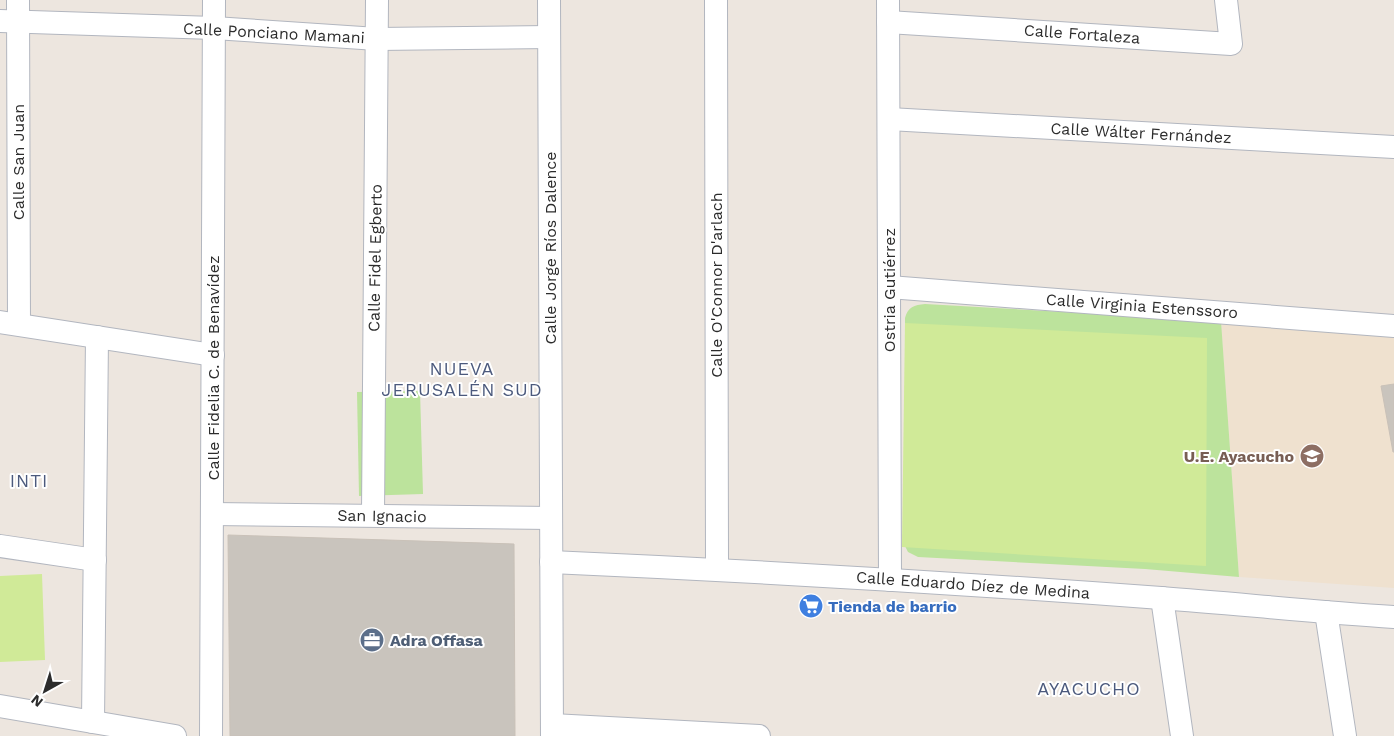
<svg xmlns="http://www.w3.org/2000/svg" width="1394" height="736" viewBox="0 0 1394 736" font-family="'Work Sans',sans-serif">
  <rect width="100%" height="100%" fill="#ede6df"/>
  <polygon fill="#efe1cf" points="1221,321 1394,335 1394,588 1239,577"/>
  <g fill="#bce39c">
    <path d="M925 304 1221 321 1239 577 1145 569 918 557 908 552 905 546V318C908 307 914 305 925 304Z"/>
    <polygon points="420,391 423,494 359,496 357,392"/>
  </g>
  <g fill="#d0ea98">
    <polygon points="905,323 1207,338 1206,566 902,547"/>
    <polygon points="42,574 45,660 0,662 0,576"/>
  </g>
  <g fill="#c9c4bd" stroke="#c9c1b8">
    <polygon points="1394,384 1394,452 1393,452 1381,386"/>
    <polygon points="228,535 514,544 515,736 230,736"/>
  </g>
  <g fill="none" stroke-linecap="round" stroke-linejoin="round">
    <defs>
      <g id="minor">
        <polyline points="18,0 19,324"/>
        <polyline points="549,0 552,736"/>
        <polyline points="716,0 717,569"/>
        <polyline points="888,0 890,580"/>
        <polyline points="0,21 214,28 377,39 549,37"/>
        <polyline points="888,22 1231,44 1226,0"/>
        <polyline points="889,119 1394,147"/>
        <polyline points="889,287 1394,326"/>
        <polyline points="0,322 213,355"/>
        <polyline points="212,514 551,518"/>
        <polyline points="373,515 377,0"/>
        <polyline points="0,546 95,560"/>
        <path d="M551 562C755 571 958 583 1161 598 1239 604 1316 612 1394 617"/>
        <polyline points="1162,598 1182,736"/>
        <polyline points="1326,612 1345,736"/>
        <polyline points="0,706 175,736"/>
        <polyline points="93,722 97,337"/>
        <polyline points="552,725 759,736"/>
        <polyline points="211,736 214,0"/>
      </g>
    </defs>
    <use href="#minor" stroke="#b2b6bf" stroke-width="24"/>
    <use href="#minor" stroke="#fff" stroke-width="22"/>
  </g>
  <defs>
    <symbol id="school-disc" viewBox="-11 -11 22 22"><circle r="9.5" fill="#8d6e63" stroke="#fff"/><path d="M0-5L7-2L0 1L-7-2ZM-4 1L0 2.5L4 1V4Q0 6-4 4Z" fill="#fff"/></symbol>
    <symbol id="supermarket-disc" viewBox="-11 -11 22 22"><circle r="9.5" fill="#3f7fe0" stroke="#fff"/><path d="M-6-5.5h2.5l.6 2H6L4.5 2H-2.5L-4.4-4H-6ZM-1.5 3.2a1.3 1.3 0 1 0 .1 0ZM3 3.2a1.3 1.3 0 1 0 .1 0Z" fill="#fff"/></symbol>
    <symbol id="office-disc" viewBox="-11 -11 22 22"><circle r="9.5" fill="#5c6f8a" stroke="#fff"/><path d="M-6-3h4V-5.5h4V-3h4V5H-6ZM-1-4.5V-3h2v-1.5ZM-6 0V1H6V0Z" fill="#fff"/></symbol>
  </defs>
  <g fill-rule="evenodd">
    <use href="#school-disc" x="1298" y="442" width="28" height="28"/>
    <use href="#supermarket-disc" x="797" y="592" width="28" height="28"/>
    <use href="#office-disc" x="358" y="626" width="28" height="28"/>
  </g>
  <g text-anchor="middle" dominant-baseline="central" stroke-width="4" stroke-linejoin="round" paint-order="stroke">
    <g font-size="16" fill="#2c2c2c" stroke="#fff">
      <text transform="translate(274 33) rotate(3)">Calle Ponciano Mamani</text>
      <text transform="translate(1082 34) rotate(4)">Calle Fortaleza</text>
      <text transform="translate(1141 133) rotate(3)">Calle Wálter Fernández</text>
      <text transform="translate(18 162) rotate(-90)">Calle San Juan</text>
      <text transform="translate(550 248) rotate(-90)">Calle Jorge Ríos Dalence</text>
      <text transform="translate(375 258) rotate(-89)">Calle Fidel Egberto</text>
      <text transform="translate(716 285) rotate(-90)">Calle O'Connor D'arlach</text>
      <text transform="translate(889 290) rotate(-90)">Ostria Gutiérrez</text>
      <text transform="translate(1142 306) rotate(4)">Calle Virginia Estenssoro</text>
      <text transform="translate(213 368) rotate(-90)">Calle Fidelia C. de Benavídez</text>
      <text transform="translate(382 516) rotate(1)">San Ignacio</text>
      <text transform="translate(973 585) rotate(4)">Calle Eduardo Díez de Medina</text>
    </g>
    <g font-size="16" font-weight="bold" fill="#785e54" stroke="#fff" text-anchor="end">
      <text x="1294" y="456">U.E. Ayacucho</text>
    </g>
    <g font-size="16" font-weight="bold" fill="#366cbe" stroke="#fff" text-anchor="start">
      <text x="828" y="606">Tienda de barrio</text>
    </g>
    <g font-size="16" font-weight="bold" fill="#4e5e75" stroke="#fff" text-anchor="start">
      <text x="390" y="640">Adra Offasa</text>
    </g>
    <g font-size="18" letter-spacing="1" fill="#4c5a7d" stroke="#fff">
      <text x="462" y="368">NUEVA<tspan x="462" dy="21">JERUSALÉN SUD</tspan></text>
      <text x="29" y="480">INTI</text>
      <text x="1089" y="688">AYACUCHO</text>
    </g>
  </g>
  <g transform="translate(45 691) rotate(219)" stroke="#ffffff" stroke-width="4" paint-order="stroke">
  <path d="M0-4L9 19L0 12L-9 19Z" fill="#2c2c2c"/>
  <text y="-8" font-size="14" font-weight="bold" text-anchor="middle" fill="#2c2c2c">N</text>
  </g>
</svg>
